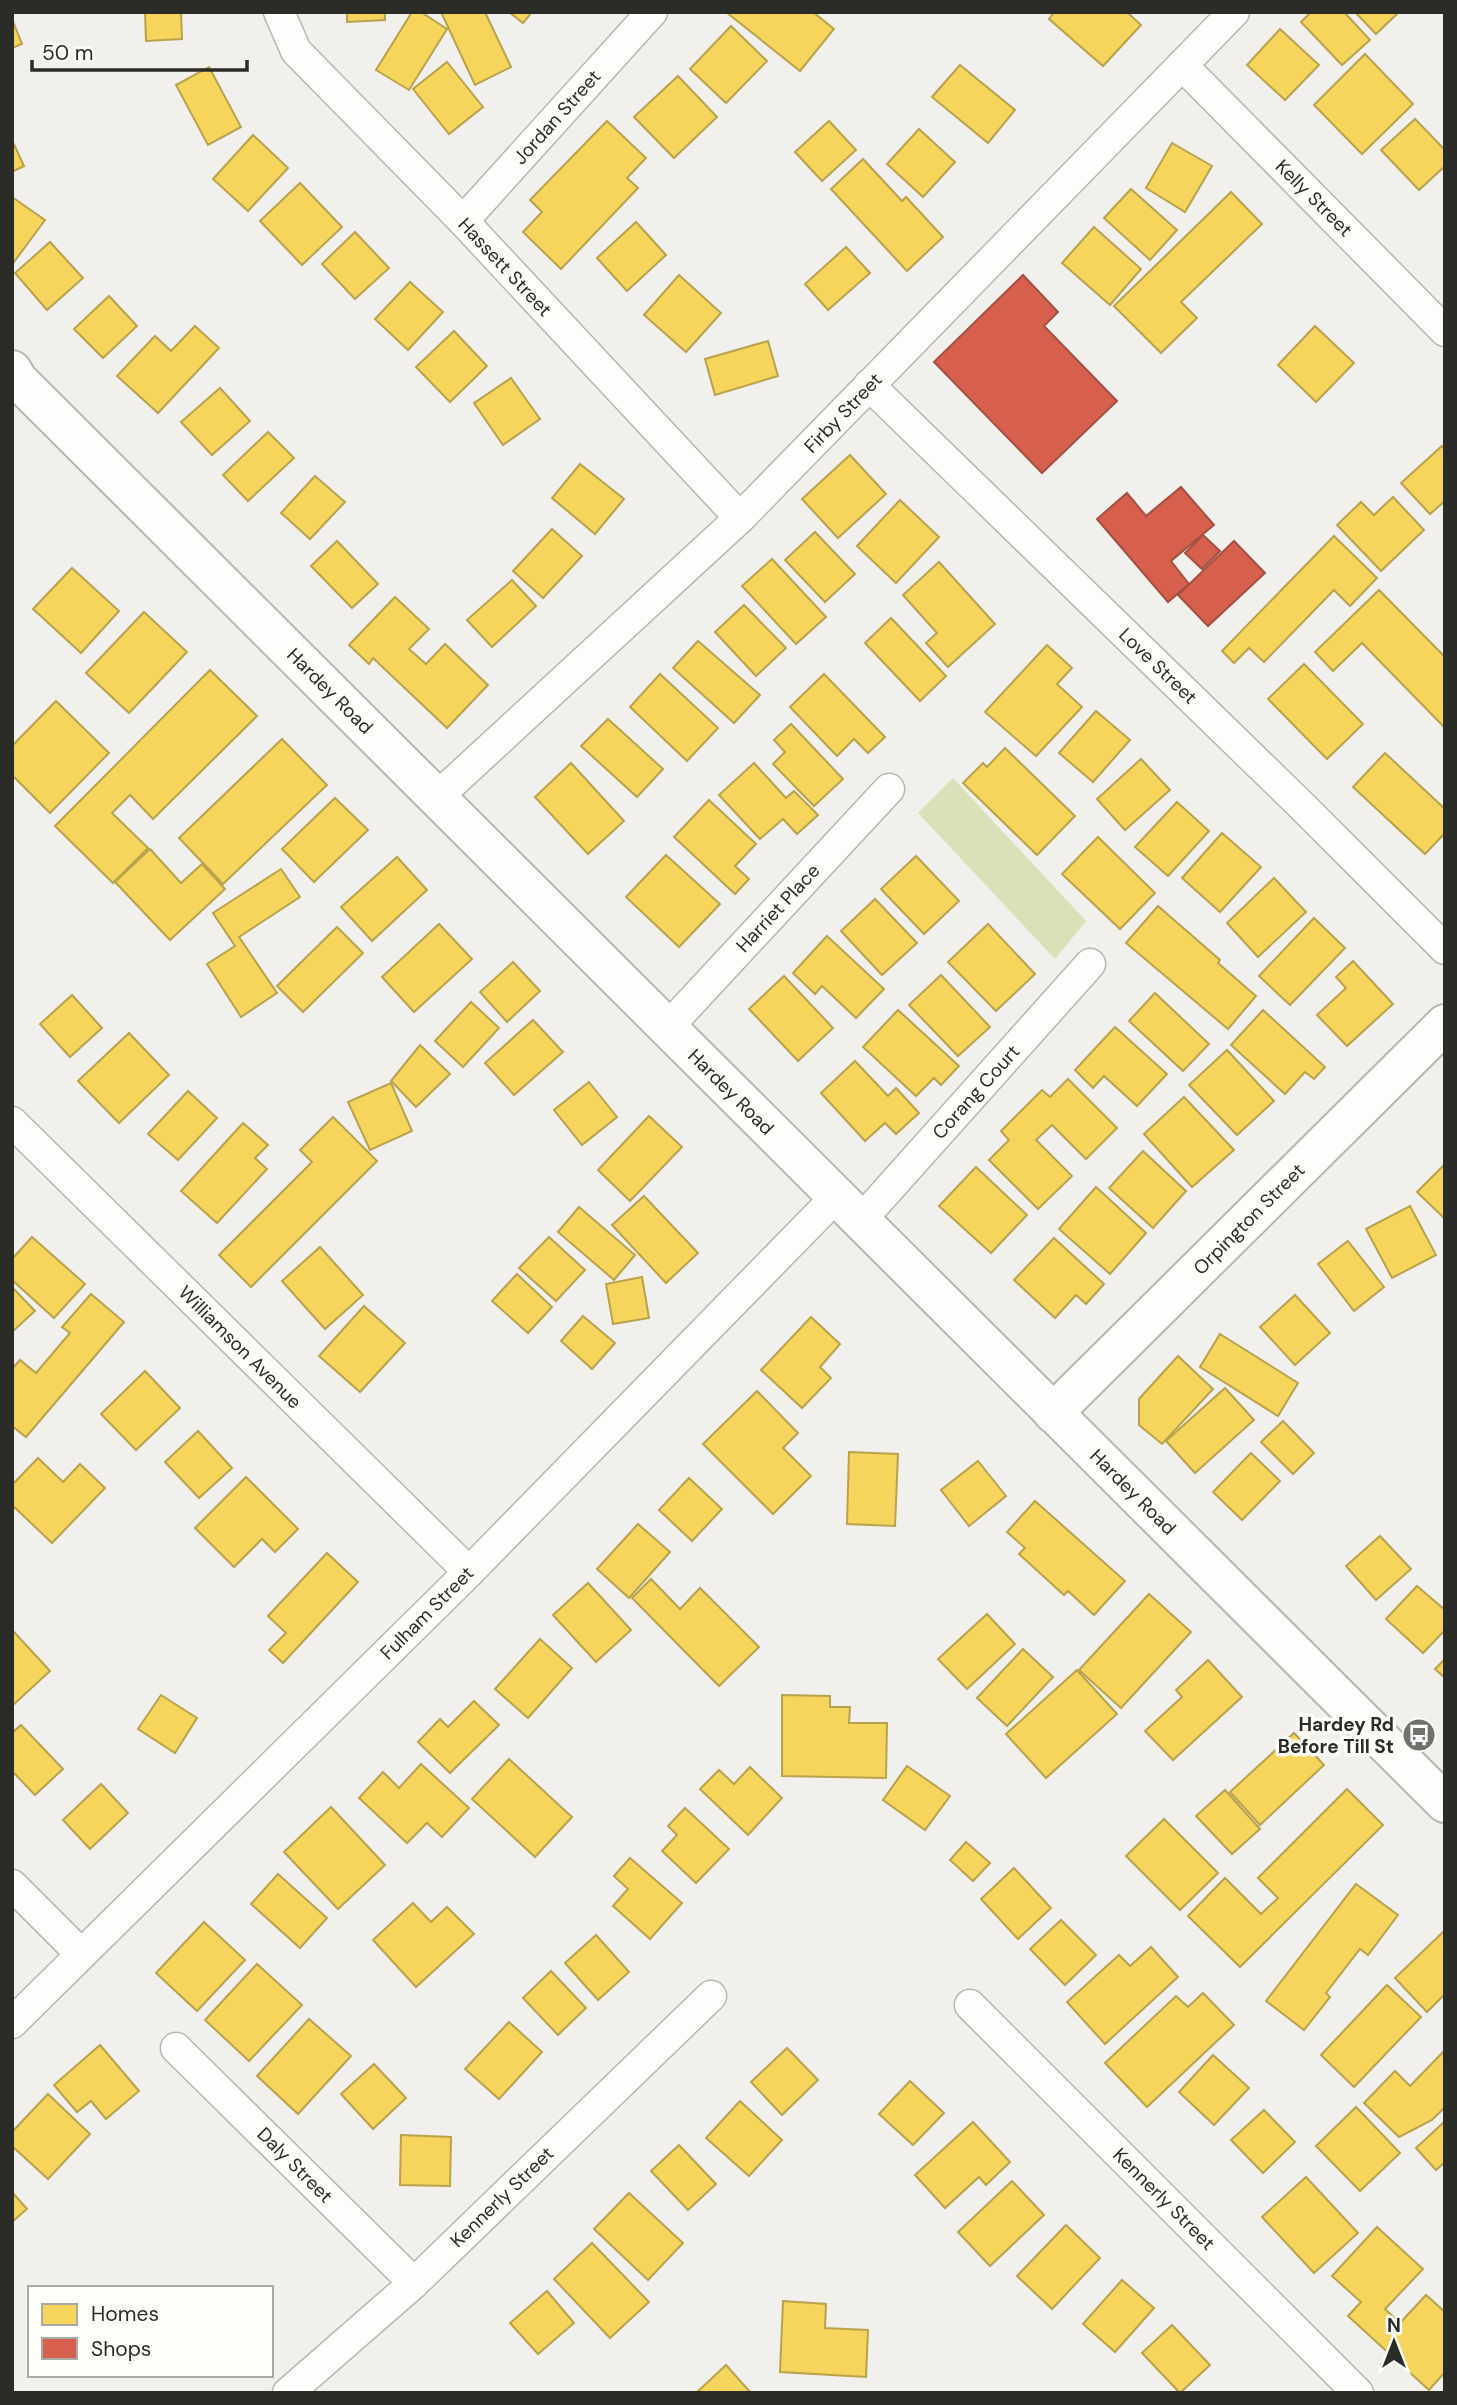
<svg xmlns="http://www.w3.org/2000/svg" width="1457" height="2405" viewBox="0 0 1457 2405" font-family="'DM Sans',sans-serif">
  <rect width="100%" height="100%" fill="#f1f0ec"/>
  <polygon fill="#dae0b8" points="953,778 1086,921 1055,959 918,813"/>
  <g fill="#f6d55c" stroke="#b9a24c" stroke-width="2">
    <polygon points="145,12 181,12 182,39 146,41"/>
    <polygon points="347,12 385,12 385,20 347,22"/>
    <polygon points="412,12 421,12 447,29 409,90 376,70"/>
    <polygon points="441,12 485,12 511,67 475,85"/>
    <polygon points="509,12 532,12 523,23"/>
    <polygon points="726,12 813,12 834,29 800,71"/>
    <polygon points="1054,12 1127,12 1141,25 1103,66 1049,19"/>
    <polygon points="1311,12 1344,12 1370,40 1342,65 1301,22"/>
    <polygon points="1355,12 1399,12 1376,34"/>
    <polygon points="12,19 22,44 12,48"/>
    <polygon points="731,26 767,61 726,103 690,69"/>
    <polygon points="1280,29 1319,65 1285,100 1247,65"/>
    <polygon points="1365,54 1413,104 1362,154 1314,105"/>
    <polygon points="447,62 483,107 449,134 413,89"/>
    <polygon points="960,65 1015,110 988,143 932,97"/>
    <polygon points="209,67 241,127 208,145 176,85"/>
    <polygon points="678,76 717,117 674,158 634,117"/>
    <polygon points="1415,119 1445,150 1445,166 1419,190 1381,150"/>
    <polygon points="607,121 646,158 627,178 638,188 561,269 523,232 542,212 530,200"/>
    <polygon points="829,121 856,150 822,181 795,152"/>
    <polygon points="919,129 955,162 923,197 887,164"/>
    <polygon points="253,135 288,168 248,211 213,179"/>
    <polygon points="12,140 24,166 12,172"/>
    <polygon points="1172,143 1212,166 1185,212 1146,188"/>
    <polygon points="863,159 902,201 906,197 943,237 907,271 831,189"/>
    <polygon points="300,183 342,227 302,265 260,221"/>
    <polygon points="1131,189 1177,230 1150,260 1104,218"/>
    <polygon points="1231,192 1262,224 1181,302 1197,318 1161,353 1114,306"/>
    <polygon points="12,197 45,220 14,262 12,261"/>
    <polygon points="636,222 666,255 627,291 597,258"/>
    <polygon points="1094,227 1141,269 1110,305 1062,263"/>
    <polygon points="355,232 389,268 355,299 322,264"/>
    <polygon points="50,242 83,278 47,310 15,273"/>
    <polygon points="846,247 870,273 828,310 805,284"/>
    <polygon points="679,275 721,313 686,352 644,315"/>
    <polygon points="410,282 443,312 408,350 375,319"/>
    <polygon points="109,296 137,326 103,358 74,329"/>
    <polygon points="195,326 219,348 158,413 117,376 155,336 171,351"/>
    <polygon points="1315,326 1354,363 1316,402 1278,365"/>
    <polygon points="454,331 487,366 450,402 416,367"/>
    <polygon points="768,341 778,376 715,395 705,359"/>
    <polygon points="511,378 540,419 503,445 474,403"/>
    <polygon points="220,388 250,421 212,455 181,422"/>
    <polygon points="268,432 294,458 248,501 223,475"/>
    <polygon points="1442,446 1445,449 1445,501 1430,514 1401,483"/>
    <polygon points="850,455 886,494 838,538 802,499"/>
    <polygon points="580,464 624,499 595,534 552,498"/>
    <polygon points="315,476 345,502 310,539 281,513"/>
    <polygon points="1393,497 1424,530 1381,571 1337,525 1361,502 1374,515"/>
    <polygon points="900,500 939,537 896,583 857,546"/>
    <polygon points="552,529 582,556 543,598 513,571"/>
    <polygon points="815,532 855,574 825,602 785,560"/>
    <polygon points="1334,536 1377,578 1350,606 1334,590 1264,662 1249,648 1234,663 1222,651"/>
    <polygon points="337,541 378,584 352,608 311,566"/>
    <polygon points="772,559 826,617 796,644 742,586"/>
    <polygon points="939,562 995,624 948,667 926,643 937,633 903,595"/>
    <polygon points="72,568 119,611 81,653 33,609"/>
    <polygon points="512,580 536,606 492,647 467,620"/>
    <polygon points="1379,590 1445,657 1445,728 1362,643 1333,671 1315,652"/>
    <polygon points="395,597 429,629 409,649 426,664 445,644 488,685 447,728 373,658 369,664 349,645"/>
    <polygon points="744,605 786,648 756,676 715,632"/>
    <polygon points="144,612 187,652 129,713 86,673"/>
    <polygon points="891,618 946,676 920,701 865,643"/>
    <polygon points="698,641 760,695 734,723 673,668"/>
    <polygon points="1047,645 1072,668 1057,684 1082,707 1036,756 985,712"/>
    <polygon points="1304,664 1363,724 1327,759 1268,699"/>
    <polygon points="210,670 257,716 153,819 130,795 112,813 148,848 113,883 55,826"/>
    <polygon points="660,674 718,728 687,761 630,707"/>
    <polygon points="824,674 885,737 868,753 854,739 837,756 790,707"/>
    <polygon points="56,701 109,753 50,813 12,775 12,746"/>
    <polygon points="1096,711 1130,740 1093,782 1059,753"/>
    <polygon points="608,719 663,769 637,797 581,746"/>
    <polygon points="791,724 843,779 814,806 773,764 785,752 774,740"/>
    <polygon points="282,739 327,785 223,884 179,838"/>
    <polygon points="1005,748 1075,816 1037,855 963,783 983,763 987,767"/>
    <polygon points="1385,753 1445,809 1445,833 1425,854 1353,787"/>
    <polygon points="1141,759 1170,790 1125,830 1097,799"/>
    <polygon points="571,763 624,821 588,854 535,797"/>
    <polygon points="754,763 786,798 794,791 818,815 797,834 783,819 760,839 719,795"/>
    <polygon points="335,798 368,830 314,882 282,849"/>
    <polygon points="709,800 756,844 735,866 749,879 735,894 674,837"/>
    <polygon points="1177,802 1209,831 1168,876 1135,847"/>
    <polygon points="1222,833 1261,867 1220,912 1182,878"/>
    <polygon points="1098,837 1155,893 1120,929 1062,874"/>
    <polygon points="150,849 181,883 202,864 225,889 170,940 115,882"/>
    <polygon points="666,855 720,904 679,947 626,897"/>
    <polygon points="916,856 959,901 924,934 881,889"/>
    <polygon points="397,857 427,890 372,941 341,907"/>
    <polygon points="281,869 300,897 239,937 277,993 241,1017 207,964 235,946 213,913"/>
    <polygon points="1274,878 1306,912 1258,957 1227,923"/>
    <polygon points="875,899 917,943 882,975 841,931"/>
    <polygon points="1158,906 1220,960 1218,963 1256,996 1228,1029 1126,943"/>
    <polygon points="1314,918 1345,948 1290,1005 1259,976"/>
    <polygon points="439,924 472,959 414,1012 382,977"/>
    <polygon points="988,924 1035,974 996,1011 948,962"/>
    <polygon points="337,927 363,953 303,1012 277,986"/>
    <polygon points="827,936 884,989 856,1018 822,986 815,994 793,973"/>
    <polygon points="1353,961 1393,1004 1347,1046 1317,1015 1346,988 1336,977"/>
    <polygon points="513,962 540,991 507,1022 480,992"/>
    <polygon points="941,975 990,1027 958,1056 909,1005"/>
    <polygon points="784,976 833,1028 798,1061 749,1009"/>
    <polygon points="1155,993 1209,1044 1183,1071 1129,1021"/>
    <polygon points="72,995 102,1028 70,1057 40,1024"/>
    <polygon points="471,1002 499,1028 463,1067 435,1041"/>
    <polygon points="898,1010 959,1066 941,1085 934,1078 916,1096 863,1047"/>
    <polygon points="1263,1010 1325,1067 1314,1079 1305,1072 1285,1094 1231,1045"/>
    <polygon points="533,1020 563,1052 514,1095 485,1063"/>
    <polygon points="1115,1027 1167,1074 1137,1106 1104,1076 1093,1088 1075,1070"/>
    <polygon points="129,1033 169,1075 119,1123 78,1081"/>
    <polygon points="420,1045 450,1074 416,1107 391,1081"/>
    <polygon points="1227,1050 1274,1101 1237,1135 1189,1085"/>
    <polygon points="855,1061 888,1096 896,1088 919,1113 896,1134 885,1123 865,1141 821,1093"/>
    <polygon points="1068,1079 1117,1128 1086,1159 1052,1125 1036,1140 1072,1176 1038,1209 989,1160 1009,1140 1001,1131 1042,1090 1050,1097"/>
    <polygon points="589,1082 617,1117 582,1145 554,1110"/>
    <polygon points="391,1083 412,1131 370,1150 348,1102"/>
    <polygon points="188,1091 217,1118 178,1160 148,1134"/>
    <polygon points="1184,1097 1234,1150 1192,1187 1144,1134"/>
    <polygon points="649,1116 682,1147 630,1201 598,1170"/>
    <polygon points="333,1117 377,1161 251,1287 219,1255 312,1162 300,1150"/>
    <polygon points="243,1123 268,1145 255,1158 267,1169 217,1223 181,1191"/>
    <polygon points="1143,1151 1186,1191 1153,1228 1109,1188"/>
    <polygon points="1445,1164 1445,1219 1417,1192"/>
    <polygon points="976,1167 1027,1215 991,1253 939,1206"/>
    <polygon points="1096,1187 1146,1233 1110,1274 1059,1229"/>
    <polygon points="644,1196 698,1253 666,1283 612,1225"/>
    <polygon points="1410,1206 1436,1255 1392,1278 1366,1229"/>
    <polygon points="579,1207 635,1255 614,1280 558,1232"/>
    <polygon points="32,1237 85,1284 54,1318 12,1280 12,1259"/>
    <polygon points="549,1237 585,1270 556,1301 519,1268"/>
    <polygon points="1054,1238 1104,1284 1086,1304 1076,1295 1055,1318 1014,1280"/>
    <polygon points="1348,1241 1384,1287 1354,1311 1318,1264"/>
    <polygon points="320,1247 363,1295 325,1329 282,1281"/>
    <polygon points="517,1274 552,1307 528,1333 492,1301"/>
    <polygon points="642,1277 649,1318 613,1324 606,1284"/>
    <polygon points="12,1287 35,1311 12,1332"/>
    <polygon points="91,1294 124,1322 26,1437 12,1426 12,1369 20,1360 36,1373 70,1333 62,1327"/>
    <polygon points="1295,1295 1330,1333 1295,1365 1260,1327"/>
    <polygon points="364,1306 405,1343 360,1392 319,1356"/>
    <polygon points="583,1316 615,1343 592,1369 561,1341"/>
    <polygon points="811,1317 840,1344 820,1367 831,1378 802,1408 761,1370"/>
    <polygon points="1220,1334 1298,1383 1278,1416 1200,1367"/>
    <polygon points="1178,1356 1213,1389 1162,1444 1139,1425 1139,1399"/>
    <polygon points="145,1371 180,1408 136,1450 101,1414"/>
    <polygon points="1225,1388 1254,1420 1195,1473 1166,1441"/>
    <polygon points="757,1391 798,1433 783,1448 811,1476 773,1514 703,1444"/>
    <polygon points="1283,1421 1314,1453 1293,1474 1261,1442"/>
    <polygon points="198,1431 232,1468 199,1498 165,1462"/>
    <polygon points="849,1452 898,1454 895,1526 847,1524"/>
    <polygon points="1251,1453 1280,1481 1242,1520 1213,1492"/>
    <polygon points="38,1458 63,1482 80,1464 105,1488 52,1543 12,1505 12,1485"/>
    <polygon points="978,1461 1006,1496 969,1526 941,1490"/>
    <polygon points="246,1477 298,1529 275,1552 262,1539 234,1567 195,1528"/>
    <polygon points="689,1478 722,1509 692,1541 659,1510"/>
    <polygon points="1035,1501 1125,1581 1094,1615 1068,1591 1064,1595 1019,1554 1025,1548 1007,1532"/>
    <polygon points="638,1524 670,1552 629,1598 597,1569"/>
    <polygon points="1380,1536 1411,1569 1376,1600 1346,1566"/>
    <polygon points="327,1553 358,1582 283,1663 269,1650 286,1633 268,1616"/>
    <polygon points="651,1579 680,1609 700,1588 759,1647 719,1686 632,1598"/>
    <polygon points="588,1583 631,1630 596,1662 553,1615"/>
    <polygon points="1417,1586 1445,1610 1445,1630 1423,1653 1386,1619"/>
    <polygon points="1149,1594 1191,1632 1121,1708 1079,1670"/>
    <polygon points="987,1614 1015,1644 967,1689 938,1659"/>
    <polygon points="14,1632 50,1671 12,1706 12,1634"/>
    <polygon points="540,1639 572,1668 528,1718 495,1689"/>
    <polygon points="1023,1649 1053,1677 1007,1726 977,1698"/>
    <polygon points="1445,1659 1445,1678 1435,1669"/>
    <polygon points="1208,1660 1242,1697 1173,1760 1145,1731 1182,1697 1176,1690"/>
    <polygon points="1077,1670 1117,1714 1046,1778 1006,1734"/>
    <polygon points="161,1695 197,1718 175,1753 138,1729"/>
    <polygon points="782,1695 830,1696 830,1707 850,1707 849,1723 887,1723 886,1778 782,1776"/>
    <polygon points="474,1701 499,1725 450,1773 418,1742 440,1719 448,1727"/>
    <polygon points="21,1725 63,1769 35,1795 12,1771 12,1733"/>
    <polygon points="1294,1733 1324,1765 1260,1825 1230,1792"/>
    <polygon points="509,1759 572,1817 535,1857 472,1799"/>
    <polygon points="421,1764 469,1808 442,1837 427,1823 407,1843 359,1798 383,1772 399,1788"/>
    <polygon points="907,1766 950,1796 925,1830 883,1800"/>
    <polygon points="750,1767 782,1798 748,1835 700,1789 719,1770 734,1784"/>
    <polygon points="101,1784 128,1813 90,1849 63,1820"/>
    <polygon points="1347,1789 1383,1825 1240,1967 1188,1916 1225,1878 1261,1914 1278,1898 1258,1878"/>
    <polygon points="1225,1790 1260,1829 1232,1854 1196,1816"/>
    <polygon points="331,1807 385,1865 338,1909 284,1852"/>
    <polygon points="685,1808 729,1849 696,1883 662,1851 677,1835 668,1826"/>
    <polygon points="1164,1819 1218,1873 1180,1910 1126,1856"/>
    <polygon points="966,1842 990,1863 973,1881 950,1860"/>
    <polygon points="630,1858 682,1903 650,1939 613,1906 628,1889 614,1876"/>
    <polygon points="1014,1868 1051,1908 1018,1939 981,1899"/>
    <polygon points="278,1874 327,1918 300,1948 251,1904"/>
    <polygon points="1356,1884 1398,1915 1368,1955 1360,1949 1326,1993 1330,1997 1304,2030 1266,2001"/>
    <polygon points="413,1903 431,1922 447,1907 474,1934 416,1987 373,1940"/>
    <polygon points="1061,1920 1096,1955 1065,1985 1030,1949"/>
    <polygon points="204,1922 245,1960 197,2011 156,1973"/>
    <polygon points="1445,1930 1445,1994 1427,2012 1395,1978"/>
    <polygon points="596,1935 629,1972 598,2000 565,1963"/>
    <polygon points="1151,1947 1178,1977 1105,2044 1067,2002 1119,1955 1130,1966"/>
    <polygon points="257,1964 302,2005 249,2061 205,2020"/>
    <polygon points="551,1971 586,2008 558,2035 523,1998"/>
    <polygon points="1387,1985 1421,2017 1354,2087 1321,2055"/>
    <polygon points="1203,1993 1234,2025 1147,2107 1105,2063 1176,1996 1188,2007"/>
    <polygon points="309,2019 351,2056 298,2114 257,2076"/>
    <polygon points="509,2022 542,2052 499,2099 465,2069"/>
    <polygon points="100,2045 139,2091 106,2119 91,2101 77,2112 54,2085"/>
    <polygon points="787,2048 818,2080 782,2115 751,2082"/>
    <polygon points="1445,2050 1445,2107 1432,2120 1399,2137 1364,2103 1395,2071 1410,2086"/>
    <polygon points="1213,2055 1249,2088 1214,2125 1179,2092"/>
    <polygon points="374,2064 406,2098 373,2129 341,2094"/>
    <polygon points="910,2081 944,2113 913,2145 879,2114"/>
    <polygon points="48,2094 90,2134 48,2179 12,2146 12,2132"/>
    <polygon points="740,2101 782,2140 749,2176 706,2138"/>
    <polygon points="1356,2107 1400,2153 1360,2191 1316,2146"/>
    <polygon points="1264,2110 1295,2142 1263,2173 1231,2140"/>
    <polygon points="1445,2121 1445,2162 1436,2170 1416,2148"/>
    <polygon points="973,2122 1010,2162 986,2185 979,2177 945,2208 915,2175"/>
    <polygon points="401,2135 451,2137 450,2186 400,2185"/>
    <polygon points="679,2145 716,2184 688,2210 651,2171"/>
    <polygon points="1306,2177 1358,2233 1314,2273 1262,2217"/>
    <polygon points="1012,2181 1044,2215 990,2266 958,2232"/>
    <polygon points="12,2192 27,2209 12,2222"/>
    <polygon points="629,2193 683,2243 648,2280 594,2229"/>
    <polygon points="1066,2225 1100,2258 1052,2309 1017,2276"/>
    <polygon points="1377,2227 1423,2269 1385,2309 1400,2323 1426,2295 1445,2312 1445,2372 1429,2390 1348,2316 1361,2302 1332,2276"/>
    <polygon points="592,2243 649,2302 610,2338 554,2279"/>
    <polygon points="1122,2280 1154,2308 1115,2352 1083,2324"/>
    <polygon points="547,2291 574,2323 538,2354 510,2323"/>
    <polygon points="783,2301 826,2304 825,2328 868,2330 866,2377 780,2372"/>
    <polygon points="1172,2325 1210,2365 1180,2393 1142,2353"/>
    <polygon points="726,2365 751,2393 696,2393"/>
  </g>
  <g fill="#d6604d" stroke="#a35042" stroke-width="2">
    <polygon points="1023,275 1058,312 1044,326 1117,401 1042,473 934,362"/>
    <polygon points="1181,487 1214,525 1171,561 1189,584 1168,602 1097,519 1127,493 1146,516"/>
    <polygon points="1203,535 1220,551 1202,569 1185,553"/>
    <polygon points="1234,541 1265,573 1208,626 1178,595"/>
  </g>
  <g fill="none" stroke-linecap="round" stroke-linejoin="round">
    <defs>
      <g id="minor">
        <polyline points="279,12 296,51 463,221 740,518"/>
        <polyline points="1182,65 1445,331"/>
        <polyline points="463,221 652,12"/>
        <polyline points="869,385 1302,806 1445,949"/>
        <polyline points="436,798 740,518 1234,12"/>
        <polyline points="667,1028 889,789"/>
        <polyline points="12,1122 469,1572"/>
        <polyline points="861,1220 1090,964"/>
        <polyline points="12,1885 81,1954"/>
        <polyline points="970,2005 1358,2393"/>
        <polyline points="12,2023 469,1572 836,1197"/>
        <polyline points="176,2048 414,2283"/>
        <polyline points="288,2393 414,2283 711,1996"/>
      </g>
      <g id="tertiary">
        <polyline points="12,370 18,380 1445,1803"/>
        <polyline points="1053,1413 1445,1024"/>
      </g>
    </defs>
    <use href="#minor" stroke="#b6b6b3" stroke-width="33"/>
    <use href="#tertiary" stroke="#b6b6b3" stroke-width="42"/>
    <use href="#minor" stroke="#fdfdfc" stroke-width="30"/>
    <use href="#tertiary" stroke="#fdfdfc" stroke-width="38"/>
  </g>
  <defs>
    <symbol id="bus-disc" viewBox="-11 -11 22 22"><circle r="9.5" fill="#70706d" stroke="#fffef9"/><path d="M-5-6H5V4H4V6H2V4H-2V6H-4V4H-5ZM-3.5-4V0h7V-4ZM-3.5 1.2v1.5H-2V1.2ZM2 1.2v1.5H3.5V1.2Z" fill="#fff"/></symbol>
  </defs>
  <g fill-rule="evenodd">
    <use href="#bus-disc" x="1400" y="1716" width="38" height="38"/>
  </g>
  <g text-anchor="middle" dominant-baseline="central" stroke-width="7" stroke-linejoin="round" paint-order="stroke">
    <g font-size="19" fill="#2b2b28" stroke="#fffef9">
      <text transform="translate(557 117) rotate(-48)">Jordan Street</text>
      <text transform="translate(1314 198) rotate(45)">Kelly Street</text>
      <text transform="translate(505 267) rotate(47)">Hassett Street</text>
      <text transform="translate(843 413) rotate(-46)">Firby Street</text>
      <text transform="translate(1158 666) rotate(44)">Love Street</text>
      <text transform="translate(330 691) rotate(45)">Hardey Road</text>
      <text transform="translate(778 908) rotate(-47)">Harriet Place</text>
      <text transform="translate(731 1092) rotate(45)">Hardey Road</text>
      <text transform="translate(976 1092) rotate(-48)">Corang Court</text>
      <text transform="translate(1249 1219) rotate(-45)">Orpington Street</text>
      <text transform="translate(240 1347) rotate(45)">Williamson Avenue</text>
      <text transform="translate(1133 1492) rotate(45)">Hardey Road</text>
      <text transform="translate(427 1613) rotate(-45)">Fulham Street</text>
      <text transform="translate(295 2165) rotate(45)">Daly Street</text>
      <text transform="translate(502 2197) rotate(-44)">Kennerly Street</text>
      <text transform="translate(1164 2199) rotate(45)">Kennerly Street</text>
    </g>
    <g font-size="19" font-weight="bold" fill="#2b2b28" stroke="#fffef9" text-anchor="end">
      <text x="1394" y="1724">Hardey Rd<tspan x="1394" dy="22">Before Till St</tspan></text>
    </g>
  </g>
  <rect width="1457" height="2405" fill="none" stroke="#2b2b28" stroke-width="28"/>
  <rect x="28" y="2286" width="245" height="91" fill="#fffef9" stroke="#aaaaa5" stroke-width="2"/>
  <rect x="42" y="2304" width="35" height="21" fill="#f6d55c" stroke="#aaaaa5" stroke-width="2"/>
  <text x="91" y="2321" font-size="21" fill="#2b2b28">Homes</text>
  <rect x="42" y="2338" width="35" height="21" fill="#d6604d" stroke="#aaaaa5" stroke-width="2"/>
  <text x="91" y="2356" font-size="21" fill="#2b2b28">Shops</text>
  <g transform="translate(1394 2342)" stroke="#fffef9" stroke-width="5" paint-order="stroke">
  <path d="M0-5L12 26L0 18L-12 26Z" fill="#2b2b28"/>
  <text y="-10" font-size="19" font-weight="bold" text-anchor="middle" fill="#2b2b28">N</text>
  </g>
  <path d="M32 60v10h215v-10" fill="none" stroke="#2b2b28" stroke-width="3.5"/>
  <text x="42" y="60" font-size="21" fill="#2b2b28" stroke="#fffef9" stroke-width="5" paint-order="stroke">50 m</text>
</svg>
